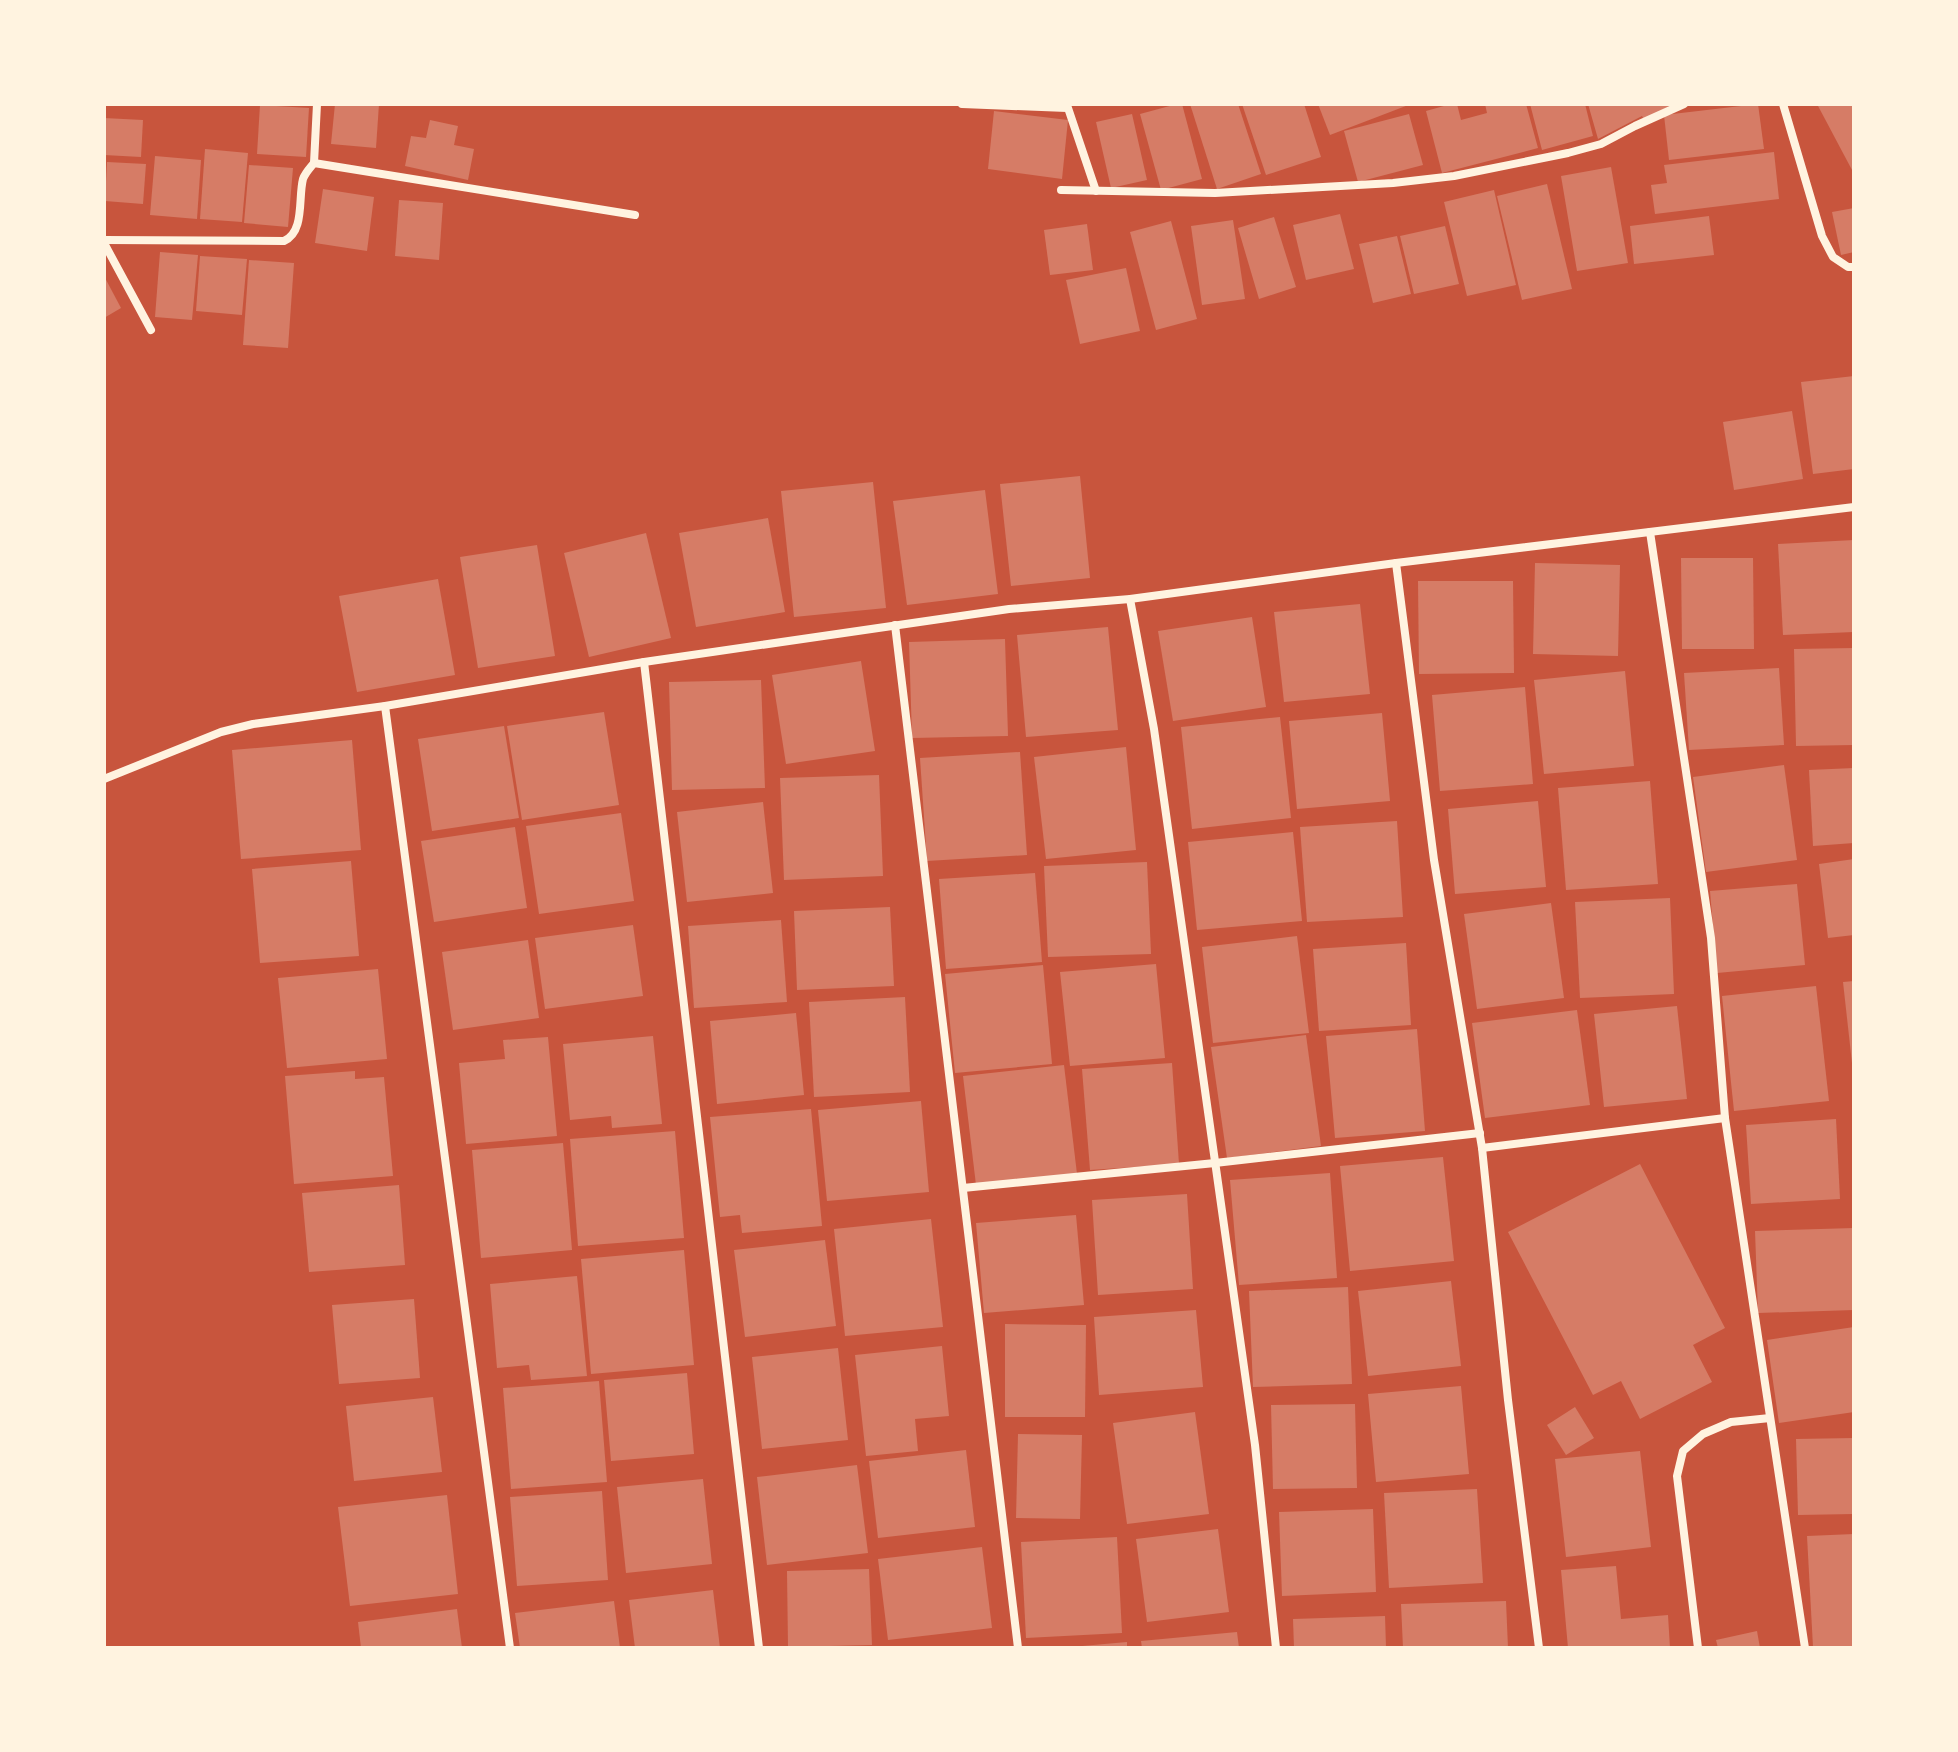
<svg xmlns="http://www.w3.org/2000/svg" width="1958" height="1752" viewBox="0 0 1958 1752" font-family="'IBM Plex Sans',sans-serif">
  <rect width="100%" height="100%" fill="#c8553d"/>
  <g fill="#d67c66">
    <polygon points="335,104 379,104 376,148 331,144"/>
    <polygon points="1177,104 1182,104 1202,179 1161,190 1140,114"/>
    <polygon points="1190,104 1238,104 1261,174 1217,189"/>
    <polygon points="1242,104 1304,104 1321,157 1266,175"/>
    <polygon points="1318,104 1411,104 1330,135"/>
    <polygon points="1451,104 1457,104 1461,120 1487,113 1485,104 1526,104 1538,148 1442,173 1426,111"/>
    <polygon points="1530,104 1585,104 1593,136 1542,150"/>
    <polygon points="1588,104 1674,104 1644,120 1642,116 1598,139"/>
    <polygon points="1758,104 1764,149 1669,160 1664,115"/>
    <polygon points="1817,104 1852,104 1854,108 1854,168 1852,170"/>
    <polygon points="260,105 309,108 306,157 257,154"/>
    <polygon points="994,111 1068,120 1062,179 988,169"/>
    <polygon points="1132,114 1147,180 1111,188 1096,122"/>
    <polygon points="1409,114 1423,165 1358,182 1344,131"/>
    <polygon points="104,118 143,120 141,157 104,155"/>
    <polygon points="430,120 458,126 454,145 474,149 468,180 405,166 411,136 426,138"/>
    <polygon points="205,149 248,153 242,222 200,219"/>
    <polygon points="1774,152 1779,199 1655,214 1651,185 1667,183 1664,165"/>
    <polygon points="155,156 201,160 197,219 150,215"/>
    <polygon points="107,162 146,164 143,204 105,201"/>
    <polygon points="249,165 293,168 288,227 244,223"/>
    <polygon points="1611,167 1628,263 1577,271 1561,176"/>
    <polygon points="1547,184 1572,289 1522,300 1497,196"/>
    <polygon points="323,189 374,197 367,251 315,243"/>
    <polygon points="1494,190 1516,285 1467,296 1444,202"/>
    <polygon points="399,200 443,203 439,260 395,256"/>
    <polygon points="1854,208 1854,252 1841,255 1832,212"/>
    <polygon points="1340,214 1354,269 1306,280 1293,225"/>
    <polygon points="1709,216 1714,255 1634,264 1630,226"/>
    <polygon points="1274,217 1296,287 1259,299 1238,228"/>
    <polygon points="1233,220 1245,299 1202,305 1191,226"/>
    <polygon points="1171,221 1197,319 1156,330 1130,232"/>
    <polygon points="1087,224 1093,270 1050,275 1044,230"/>
    <polygon points="1445,226 1459,284 1414,294 1400,236"/>
    <polygon points="1397,236 1411,294 1373,303 1359,244"/>
    <polygon points="160,252 198,255 192,320 155,317"/>
    <polygon points="200,256 247,259 242,315 196,311"/>
    <polygon points="249,260 294,263 288,348 243,345"/>
    <polygon points="1126,268 1140,331 1080,344 1066,280"/>
    <polygon points="104,276 121,308 104,318"/>
    <polygon points="1854,376 1854,469 1813,474 1801,382"/>
    <polygon points="1792,411 1803,479 1734,490 1723,422"/>
    <polygon points="1080,476 1090,578 1011,586 1000,484"/>
    <polygon points="873,482 886,608 794,617 781,491"/>
    <polygon points="985,490 998,594 907,605 893,501"/>
    <polygon points="768,518 785,612 696,627 679,533"/>
    <polygon points="646,533 671,638 589,657 564,553"/>
    <polygon points="1854,540 1854,632 1783,635 1778,544"/>
    <polygon points="537,545 555,656 478,668 460,557"/>
    <polygon points="1681,558 1753,558 1754,649 1682,649"/>
    <polygon points="1535,563 1620,565 1618,656 1533,654"/>
    <polygon points="438,579 455,675 357,692 339,596"/>
    <polygon points="1418,581 1513,581 1514,673 1419,674"/>
    <polygon points="1360,604 1370,694 1284,702 1274,612"/>
    <polygon points="1252,617 1266,707 1173,721 1158,631"/>
    <polygon points="1108,627 1118,730 1026,737 1017,635"/>
    <polygon points="1005,639 1008,736 912,738 909,642"/>
    <polygon points="1854,648 1854,745 1796,746 1794,649"/>
    <polygon points="861,661 875,751 786,764 772,675"/>
    <polygon points="1779,668 1784,745 1689,750 1684,673"/>
    <polygon points="1625,671 1634,766 1544,774 1534,680"/>
    <polygon points="761,680 765,788 672,790 669,682"/>
    <polygon points="1525,687 1533,784 1440,791 1432,695"/>
    <polygon points="604,712 619,805 522,820 507,726"/>
    <polygon points="1382,713 1390,801 1297,809 1289,721"/>
    <polygon points="1280,717 1291,818 1192,829 1181,727"/>
    <polygon points="504,726 519,818 432,831 418,739"/>
    <polygon points="352,740 361,850 241,859 232,750"/>
    <polygon points="1126,747 1136,850 1046,859 1034,757"/>
    <polygon points="1020,752 1027,855 927,861 920,758"/>
    <polygon points="1784,765 1797,860 1706,872 1693,777"/>
    <polygon points="1854,768 1854,843 1813,846 1809,770"/>
    <polygon points="879,775 883,876 784,880 780,778"/>
    <polygon points="1650,781 1658,884 1566,890 1558,788"/>
    <polygon points="1538,801 1546,887 1455,894 1448,809"/>
    <polygon points="763,802 773,893 687,902 677,812"/>
    <polygon points="621,813 634,901 539,914 526,826"/>
    <polygon points="1397,821 1403,917 1307,922 1300,827"/>
    <polygon points="515,827 527,908 434,922 421,841"/>
    <polygon points="1293,832 1302,921 1197,930 1188,842"/>
    <polygon points="1854,859 1854,935 1828,938 1819,864"/>
    <polygon points="351,861 359,956 260,963 252,869"/>
    <polygon points="1147,862 1151,954 1048,957 1044,866"/>
    <polygon points="1035,873 1042,962 946,969 939,879"/>
    <polygon points="1797,884 1805,965 1717,973 1710,891"/>
    <polygon points="1670,898 1674,994 1580,998 1575,902"/>
    <polygon points="1551,903 1564,998 1477,1009 1464,914"/>
    <polygon points="890,907 894,986 797,990 794,911"/>
    <polygon points="781,920 787,1002 694,1008 688,926"/>
    <polygon points="633,925 643,996 545,1009 535,938"/>
    <polygon points="1297,936 1309,1033 1213,1043 1202,947"/>
    <polygon points="528,940 539,1018 453,1030 442,952"/>
    <polygon points="1406,943 1411,1025 1319,1031 1313,949"/>
    <polygon points="1156,964 1165,1058 1070,1066 1060,972"/>
    <polygon points="1043,965 1052,1064 955,1073 945,974"/>
    <polygon points="378,969 387,1059 287,1068 278,978"/>
    <polygon points="1854,981 1854,1063 1852,1063 1843,982"/>
    <polygon points="1816,986 1829,1101 1734,1111 1722,996"/>
    <polygon points="905,997 910,1092 814,1097 809,1002"/>
    <polygon points="1677,1006 1687,1099 1604,1107 1594,1014"/>
    <polygon points="1577,1010 1590,1105 1485,1118 1472,1023"/>
    <polygon points="796,1013 804,1095 717,1104 710,1021"/>
    <polygon points="1417,1029 1425,1131 1335,1138 1326,1036"/>
    <polygon points="1306,1035 1321,1146 1227,1158 1211,1047"/>
    <polygon points="653,1036 662,1124 612,1128 611,1116 570,1120 563,1044"/>
    <polygon points="548,1037 557,1136 466,1144 459,1063 505,1059 503,1040"/>
    <polygon points="1172,1063 1179,1164 1090,1170 1082,1069"/>
    <polygon points="1064,1065 1077,1174 976,1185 963,1076"/>
    <polygon points="355,1071 355,1079 384,1077 393,1176 294,1184 285,1076"/>
    <polygon points="921,1101 929,1192 827,1201 818,1110"/>
    <polygon points="811,1109 822,1226 742,1233 740,1215 720,1217 710,1117"/>
    <polygon points="1836,1119 1840,1199 1751,1204 1746,1125"/>
    <polygon points="675,1131 684,1238 578,1246 570,1139"/>
    <polygon points="563,1143 572,1250 481,1258 472,1150"/>
    <polygon points="1443,1157 1454,1261 1350,1271 1340,1166"/>
    <polygon points="1640,1164 1725,1328 1693,1345 1712,1382 1640,1419 1621,1381 1593,1395 1508,1232"/>
    <polygon points="1330,1173 1337,1278 1239,1285 1230,1180"/>
    <polygon points="399,1185 405,1265 309,1272 302,1193"/>
    <polygon points="1187,1194 1193,1289 1098,1295 1092,1200"/>
    <polygon points="1076,1215 1084,1305 984,1313 976,1223"/>
    <polygon points="931,1219 943,1327 845,1336 834,1229"/>
    <polygon points="1854,1228 1854,1310 1758,1313 1755,1231"/>
    <polygon points="825,1240 836,1326 745,1337 734,1250"/>
    <polygon points="684,1250 694,1365 591,1374 581,1259"/>
    <polygon points="577,1276 587,1376 531,1380 529,1365 497,1368 490,1284"/>
    <polygon points="1451,1281 1461,1366 1368,1376 1358,1291"/>
    <polygon points="1348,1287 1352,1384 1253,1387 1249,1291"/>
    <polygon points="414,1299 420,1378 339,1384 332,1305"/>
    <polygon points="1196,1310 1203,1387 1099,1395 1094,1317"/>
    <polygon points="1005,1324 1086,1325 1085,1417 1005,1417"/>
    <polygon points="1854,1327 1854,1412 1779,1423 1767,1340"/>
    <polygon points="942,1346 949,1416 915,1419 918,1451 866,1456 855,1355"/>
    <polygon points="838,1348 848,1440 762,1449 752,1357"/>
    <polygon points="687,1373 694,1454 611,1461 604,1380"/>
    <polygon points="599,1381 607,1482 511,1489 503,1388"/>
    <polygon points="1461,1386 1469,1474 1376,1482 1368,1394"/>
    <polygon points="433,1397 442,1472 354,1481 346,1406"/>
    <polygon points="1355,1404 1357,1488 1273,1489 1271,1405"/>
    <polygon points="1575,1407 1594,1438 1566,1455 1547,1425"/>
    <polygon points="1195,1412 1209,1514 1127,1524 1113,1423"/>
    <polygon points="1018,1434 1082,1435 1080,1519 1016,1518"/>
    <polygon points="1854,1438 1854,1514 1798,1515 1796,1439"/>
    <polygon points="966,1450 975,1527 878,1538 869,1461"/>
    <polygon points="1640,1451 1651,1547 1566,1557 1555,1459"/>
    <polygon points="857,1465 868,1553 767,1565 757,1477"/>
    <polygon points="703,1479 712,1564 626,1573 617,1487"/>
    <polygon points="1477,1489 1483,1583 1389,1588 1384,1493"/>
    <polygon points="602,1491 608,1580 517,1586 510,1497"/>
    <polygon points="447,1495 458,1594 350,1606 338,1507"/>
    <polygon points="1373,1509 1376,1592 1282,1596 1279,1512"/>
    <polygon points="1218,1529 1229,1612 1147,1622 1136,1539"/>
    <polygon points="1854,1534 1854,1646 1813,1647 1807,1536"/>
    <polygon points="1117,1537 1122,1633 1026,1638 1021,1542"/>
    <polygon points="982,1547 992,1628 888,1640 878,1559"/>
    <polygon points="1616,1566 1621,1619 1668,1615 1670,1648 1568,1648 1561,1570"/>
    <polygon points="869,1569 872,1645 788,1647 787,1571"/>
    <polygon points="713,1590 720,1648 635,1648 629,1600"/>
    <polygon points="614,1601 620,1648 520,1648 515,1613"/>
    <polygon points="1506,1601 1508,1648 1403,1648 1401,1604"/>
    <polygon points="457,1609 462,1648 361,1648 358,1622"/>
    <polygon points="1385,1616 1386,1648 1294,1648 1293,1619"/>
    <polygon points="1757,1631 1760,1648 1718,1648 1716,1640"/>
    <polygon points="1237,1632 1239,1648 1142,1648 1141,1641"/>
    <polygon points="1127,1642 1127,1648 1082,1648 1082,1646"/>
  </g>
  <g fill="none" stroke-linecap="round" stroke-linejoin="round">
    <g stroke="#fff3e0" stroke-width="8">
      <polyline points="962,104 1067,108"/>
      <polyline points="1783,104 1822,236 1833,257 1848,267 1854,267"/>
      <polyline points="1067,105 1096,191"/>
      <polyline points="314,163 635,215"/>
      <polyline points="1061,190 1215,193 1393,183 1454,176 1568,153 1601,144 1635,126 1684,104"/>
      <path d="M104 240 284 241C305 232 298 198 303 179 305 173 310 168 314 163L317 104"/>
      <polyline points="104,243 151,330"/>
      <polyline points="1650,532 1711,938 1725,1118 1805,1648"/>
      <polyline points="1396,563 1434,860 1482,1148 1508,1400 1539,1648"/>
      <polyline points="1130,599 1154,729 1255,1445 1276,1648"/>
      <polyline points="895,625 1018,1648"/>
      <polyline points="644,662 759,1648"/>
      <polyline points="385,706 510,1648"/>
      <polyline points="104,779 221,732 253,724 385,706 644,662 1009,609 1130,599 1396,563 1854,507"/>
      <polyline points="1482,1148 1725,1118"/>
      <polyline points="963,1188 1215,1163 1480,1133"/>
      <polyline points="1698,1648 1677,1476 1683,1451 1703,1434 1731,1422 1770,1418"/>
    </g>
  </g>
  <rect width="1958" height="1752" fill="none" stroke="#fff3e0" stroke-width="212"/>
</svg>
